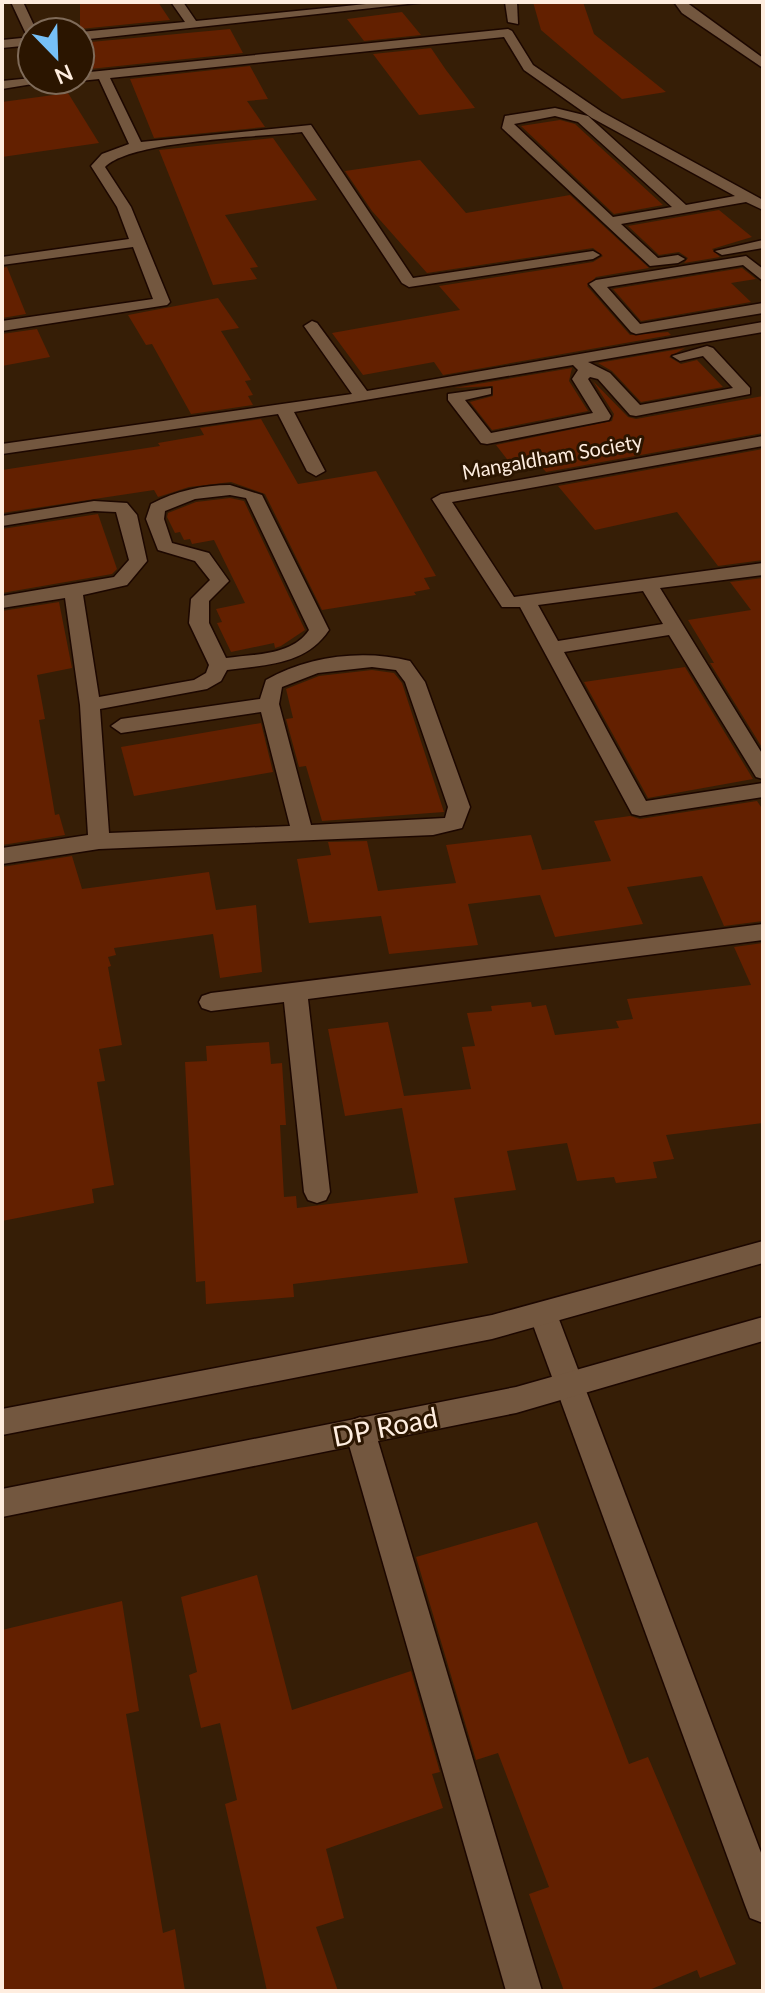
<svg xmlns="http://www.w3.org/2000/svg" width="765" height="1993" viewBox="0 0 765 1993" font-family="Lato,sans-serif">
  <rect width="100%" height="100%" fill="#361e06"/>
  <g fill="#632000">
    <polygon points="80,2 158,2 170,20 80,29"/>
    <polygon points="533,2 583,2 594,34 666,92 622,99 541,30"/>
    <polygon points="402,12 421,35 364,41 347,19"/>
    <polygon points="230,29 243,53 80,70 80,43"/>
    <polygon points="431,48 446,70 475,108 419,115 373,54"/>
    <polygon points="250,66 268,99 247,101 265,127 154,138 130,79"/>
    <polygon points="68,93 99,143 2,157 2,102"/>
    <polygon points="560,120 575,124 663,205 614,214 521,126"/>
    <polygon points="273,138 317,200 225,215 258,267 250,268 257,279 213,285 159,150"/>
    <polygon points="420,160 466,213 570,195 649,268 596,277 587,286 630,335 668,332 671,335 443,375 434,362 363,375 332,333 460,310 439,286 593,262 603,256 593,248 427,273 372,211 345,171"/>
    <polygon points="719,210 752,237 712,249 720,257 684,263 688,258 679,252 659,255 628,226"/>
    <polygon points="7,267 26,314 2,318 2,268"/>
    <polygon points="742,268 756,279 731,283 751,302 641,321 613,289"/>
    <polygon points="218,298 239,328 221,331 251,380 245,381 253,395 248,396 253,405 191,414 152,344 146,345 128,315"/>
    <polygon points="37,329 50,357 2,366 2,334"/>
    <polygon points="685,348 669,357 681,364 697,360 723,387 641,402 612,371 598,363"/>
    <polygon points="572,368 569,381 588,411 492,430 470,402 493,396 493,386 454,388"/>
    <polygon points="593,381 628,417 636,419 763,396 763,433 546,472 540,465 532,464 513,467 496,445 612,421 614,414"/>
    <polygon points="261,419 298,484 376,471 436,576 424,578 430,589 414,592 416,595 322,610 265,494 231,482 189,487 158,497 154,490 2,513 2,470 160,446 158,443 204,435 200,428"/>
    <polygon points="763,449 763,560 718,566 677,512 595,530 558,486"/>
    <polygon points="230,498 244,501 305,630 281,646 275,648 274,643 231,652 217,623 222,622 216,609 245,603 214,540 192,544 190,539 184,540 180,532 175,533 167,517 168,513 196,502"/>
    <polygon points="98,514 117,569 112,574 2,593 2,529"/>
    <polygon points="763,578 763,749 710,663 714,663 688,620 751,610 730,582"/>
    <polygon points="59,602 72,668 37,675 45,719 39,720 55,815 59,814 65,835 2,845 2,611"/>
    <polygon points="685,667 753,779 648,798 584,682"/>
    <polygon points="372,670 394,673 402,683 444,812 322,821 306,766 299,767 286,719 293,718 286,689 319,676"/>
    <polygon points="261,723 273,772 134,796 121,747"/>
    <polygon points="757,801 763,810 763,921 724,926 702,876 627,887 643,924 555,937 540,895 468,904 478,945 389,954 381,916 309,923 297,859 331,855 328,842 367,841 378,891 456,883 446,845 531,835 542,870 611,861 594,821 630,816 640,819"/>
    <polygon points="72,856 82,889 209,872 216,910 256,905 262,972 220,978 213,934 114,948 116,955 108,957 111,966 108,967 122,1045 99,1049 105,1081 97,1082 114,1185 92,1189 94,1203 2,1221 2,867"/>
    <polygon points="763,943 763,1123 666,1135 674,1159 653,1162 657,1178 616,1183 614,1177 577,1181 567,1143 507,1151 516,1190 454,1198 468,1263 293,1284 294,1297 206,1304 205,1281 196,1282 185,1062 207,1061 206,1046 269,1042 271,1064 282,1063 286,1125 280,1125 284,1197 296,1196 297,1208 418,1193 402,1108 345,1116 328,1029 388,1022 404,1096 471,1089 462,1047 475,1046 467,1013 492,1011 491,1006 531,1002 532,1007 546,1005 555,1035 619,1028 616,1021 633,1019 627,999 751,985 734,947"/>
    <polygon points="537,1522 629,1764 648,1757 736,1964 700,1978 697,1970 647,1991 564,1991 529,1894 549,1887 498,1753 476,1760 416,1557"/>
    <polygon points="257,1575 292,1710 411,1671 440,1772 432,1774 443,1808 326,1849 344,1918 316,1927 338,1991 267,1991 225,1804 237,1800 220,1723 201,1728 189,1675 197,1672 181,1597"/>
    <polygon points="122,1601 139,1711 126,1714 163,1933 175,1929 185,1991 2,1991 2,1630"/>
  </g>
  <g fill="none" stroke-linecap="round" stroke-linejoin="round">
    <defs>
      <g id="street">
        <polygon points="11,2 23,2 37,32 32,32 32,45 2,48 2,40 32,37 26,34"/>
        <polygon points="171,2 183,2 196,21 386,2 426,2 80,40 80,32 185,22"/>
        <polygon points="505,2 517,2 518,24 508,22"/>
        <polygon points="674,2 686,2 763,58 763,68 682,13"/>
        <path d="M508 29 512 31 533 65 602 112 763 200V210L746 202 621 224 658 258 678 255 685 259 678 263 650 266 502 128 505 116 555 108 588 116 686 205 735 196 592 118 524 70 504 37 110 78 141 142 311 125 413 278 593 251 600 255 593 259 409 287 402 283 302 132C261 137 131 140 105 167L131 207 170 302 167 305 2 331V321L153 299 133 247 2 265V257L129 239 117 207 91 166 102 154 129 144 99 79 80 81 77 80 80 73ZM555 116 578 122 672 207 613 217 514 124Z"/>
        <polygon points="32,78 57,80 2,89 2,81"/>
        <polygon points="763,240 763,248 722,255 715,251"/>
        <polygon points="746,256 763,269 763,281 743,265 607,287 640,324 763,303 763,313 636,334 631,332 589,284 596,280"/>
        <polygon points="312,321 317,323 367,391 763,322 763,332 588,362 610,373 640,405 733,388 703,356 680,361 672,356 707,346 713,348 750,388 750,394 636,416 630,415 598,379 590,377 588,379 611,416 609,420 487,444 481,443 448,400 448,394 491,388 491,394 465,400 491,433 593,413 572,379 578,370 573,365 294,412 325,471 316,476 307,471 278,414 2,454 2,444 352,394 304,326"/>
        <path d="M763 436V446L452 502 514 597 763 563V575L660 588 763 755V779L756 777 669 635 564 652 646 801 763 783V797L640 816 632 814 520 607H502L432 499 441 494ZM643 591 663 624 558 641 538 605Z"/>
        <path d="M230 485 262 495 329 630C306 665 265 665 227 670L221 681 207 689 100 709 109 833 290 826 261 712 121 733 111 726 121 719 260 699 266 680C308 656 363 649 410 661L425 682 470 807 462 828 433 835 99 849 2 864V848L88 835 80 705 65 598 2 608V596L114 577 129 560 116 512 94 511 2 526V516L94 501 127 503 137 515 147 561 127 585 83 595 99 697 194 680 206 673 209 665 189 623 191 599 210 580 195 561 158 550 146 519 151 504C176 491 202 485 230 485ZM230 495 246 498 309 630C292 656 253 654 226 658L209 623V601L229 581 209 553 172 543 164 519 165 511 195 499ZM372 667 396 670 405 682 448 807 445 818 311 825 279 704 282 687 318 673Z"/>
        <polygon points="763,924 763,940 308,999 330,1192 326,1200 317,1203 308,1200 304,1192 284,1002 211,1011 202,1008 199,1002 202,996 211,993"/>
        <polygon points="543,1302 553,1305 557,1314 763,1858 763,1923 750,1918 745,1905 529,1314 533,1305"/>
        <polygon points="360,1417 370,1421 375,1431 542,1991 506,1991 345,1431 350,1421"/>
      </g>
      <g id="secondary">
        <polygon points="763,1241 763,1263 492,1339 2,1435 2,1409 492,1315"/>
        <polygon points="763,1317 763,1341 516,1413 2,1517 2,1489 516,1387"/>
      </g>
    </defs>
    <use href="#street" stroke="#1c0700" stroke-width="3"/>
    <use href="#secondary" stroke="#1c0700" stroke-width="3"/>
    <use href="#street" fill="#73573f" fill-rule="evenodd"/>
    <use href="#secondary" fill="#73573f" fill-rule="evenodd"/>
  </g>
  <g text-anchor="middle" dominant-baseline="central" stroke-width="6" stroke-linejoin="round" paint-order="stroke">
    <g font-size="20" fill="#feeddf" stroke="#2b1500">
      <text transform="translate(552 456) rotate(-10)">Mangaldham Society</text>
    </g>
    <g font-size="28" fill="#feeddf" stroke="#2b1500">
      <text transform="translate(385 1426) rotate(-11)">DP Road</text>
    </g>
  </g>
  <rect width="765" height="1993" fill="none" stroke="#feeddf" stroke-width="8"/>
  <g transform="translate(56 56) rotate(157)"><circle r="38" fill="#2b1500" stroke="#7f6b59" stroke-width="2"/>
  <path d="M0-6L14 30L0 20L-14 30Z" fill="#76c0f7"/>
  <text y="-12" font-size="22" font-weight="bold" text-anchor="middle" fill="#feeddf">N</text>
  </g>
</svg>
